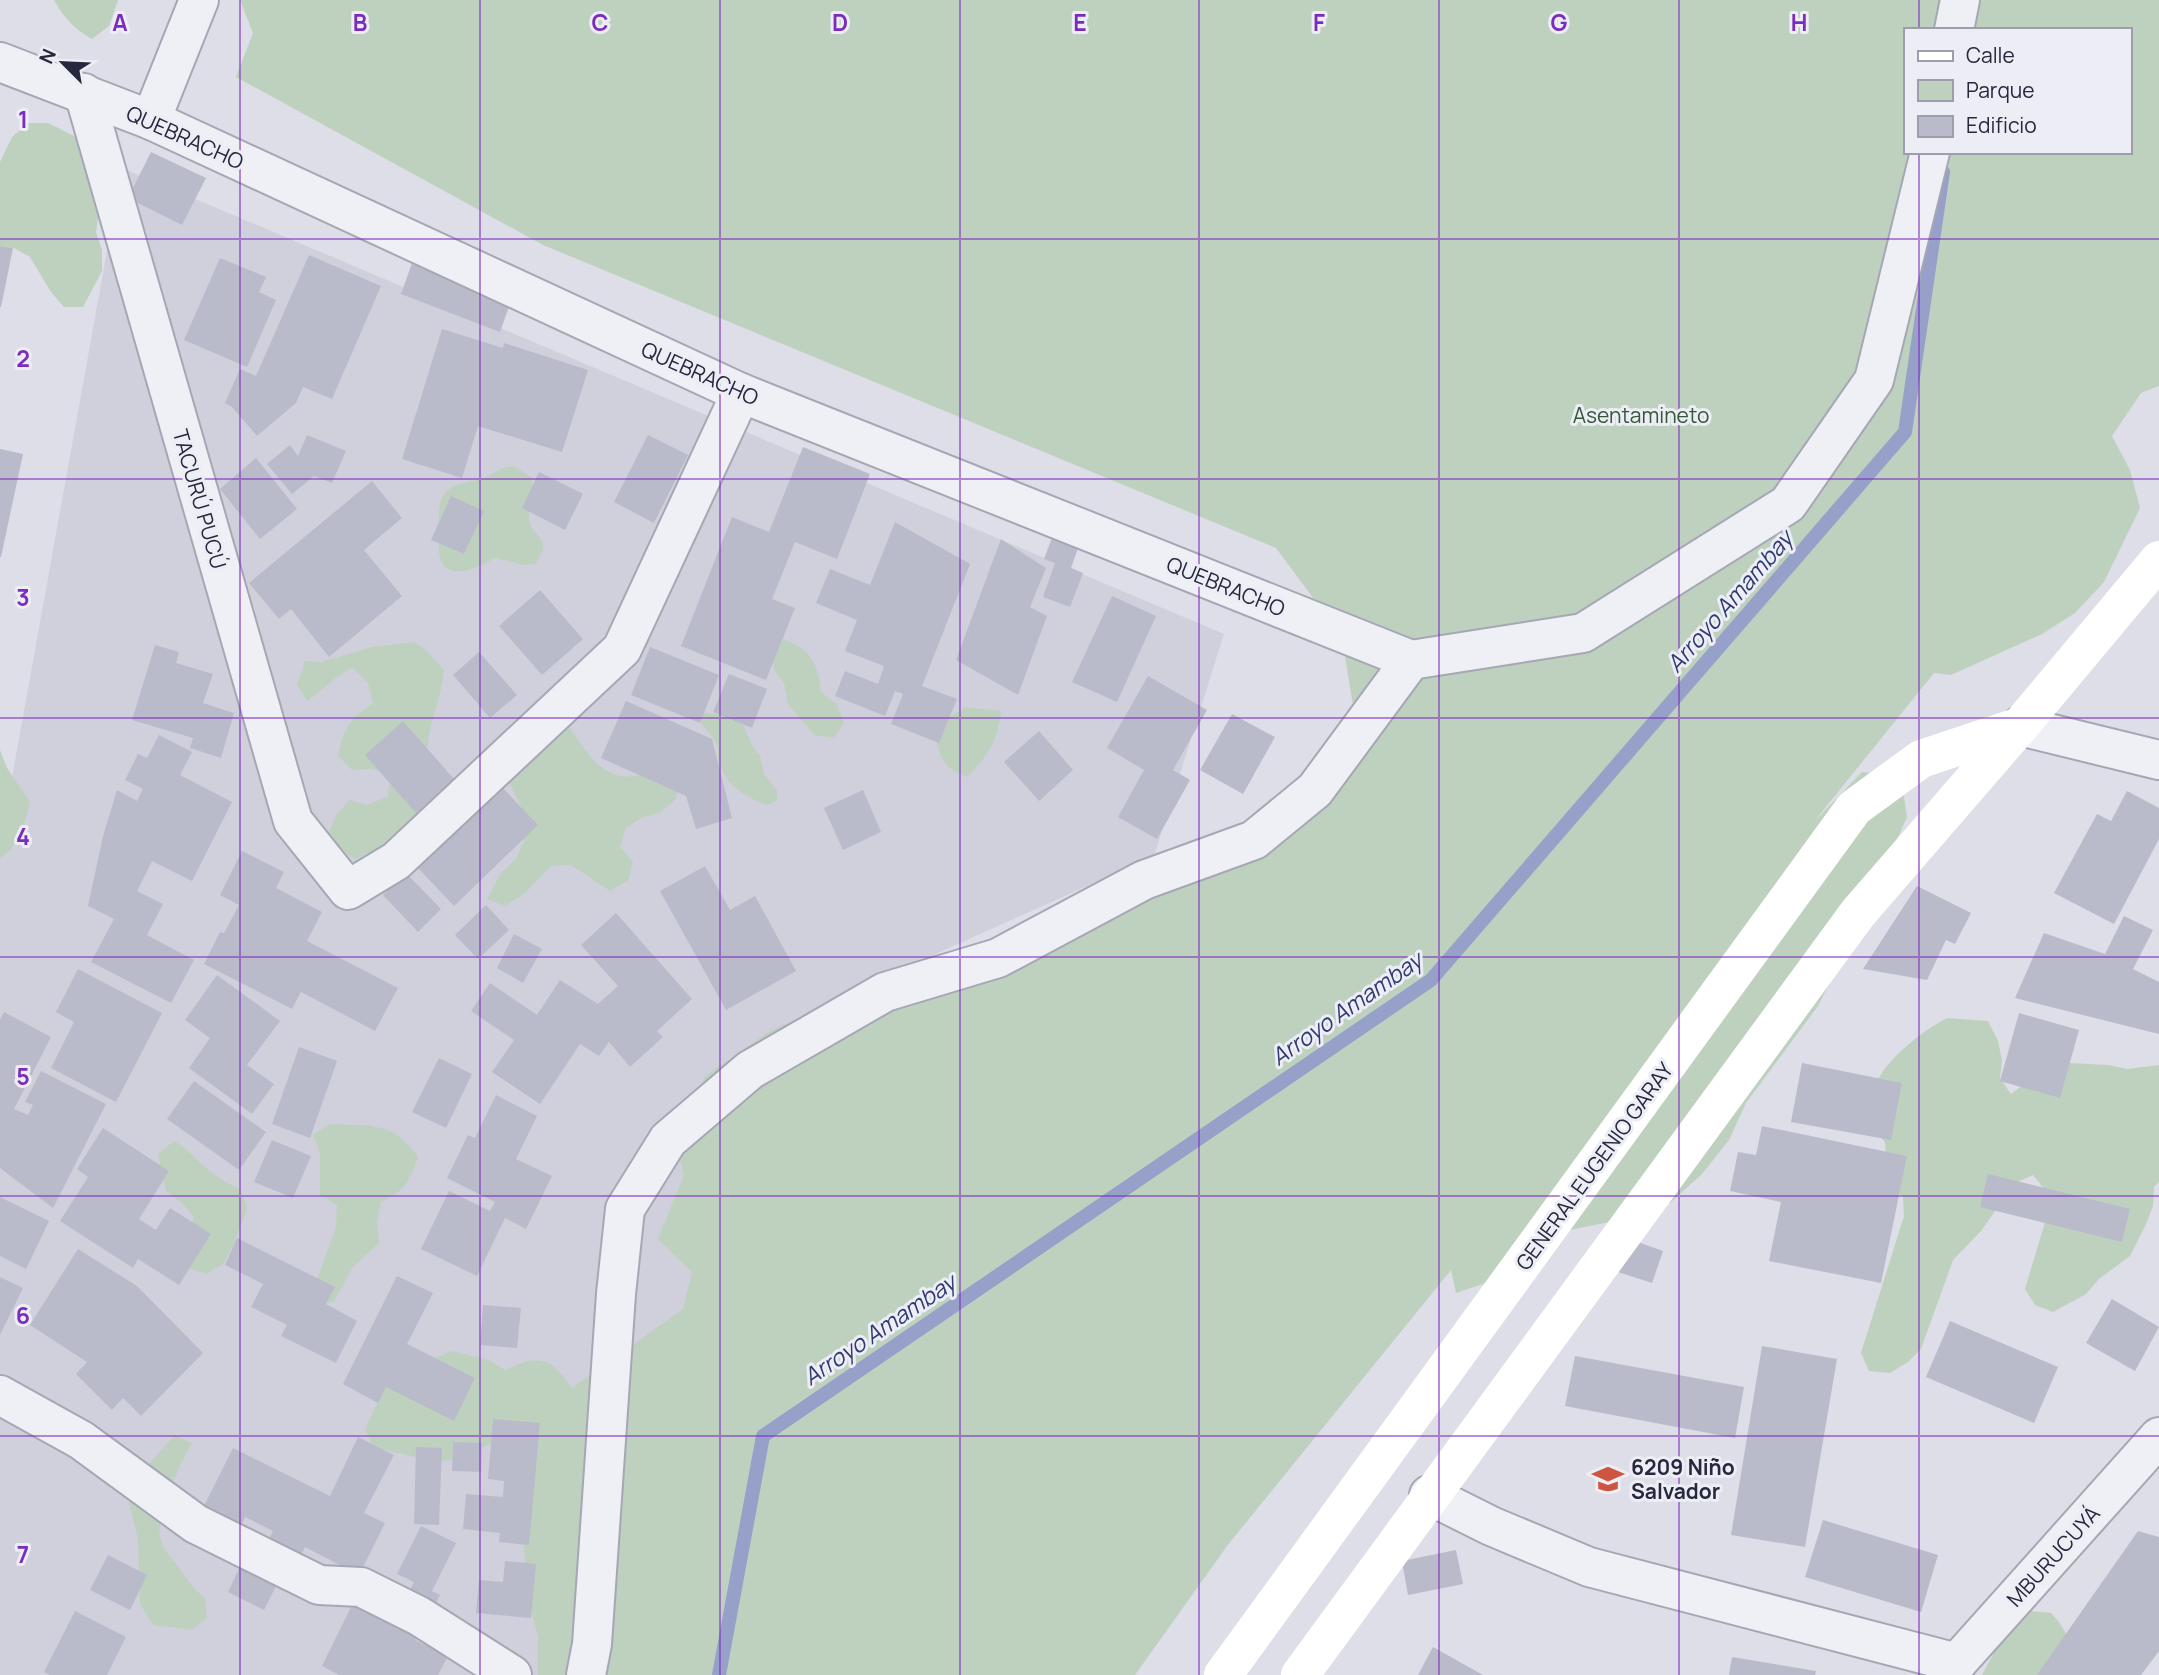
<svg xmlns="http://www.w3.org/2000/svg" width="2159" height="1675" viewBox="0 0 2159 1675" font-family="Manrope,sans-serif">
  <rect width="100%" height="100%" fill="#dddee7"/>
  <polygon fill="#cfd0dc" points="122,168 1224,634 1154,856 822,1005 615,1675 0,1675 0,844"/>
  <g fill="#bed1bf" fill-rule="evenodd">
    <path d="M54 0H118L109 26 92 39C74 29 64 18 54 0Z"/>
    <path d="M240 0H2159V386L2141 393 2112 436 2130 470 2140 508 2104 582 2075 613 2042 634 1951 675 1934 673 1813 823 1862 772 1901 777 1907 817 1857 929 1818 1006 1746 1103 1729 1140 1702 1174 1671 1202 1635 1217 1559 1232 1492 1281 1456 1293 1451 1270 1227 1546 1135 1675H538V1636L527 1597 522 1512 509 1436 456 1459 435 1462 373 1447 365 1429 382 1393 394 1376 451 1351 489 1360 505 1370C540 1353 551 1358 572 1388L683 1309 692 1272 658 1239 684 1175 678 1153 704 1077 770 1031 848 995 1253 853 1355 718 1342 637 1276 548 543 245 236 77 253 33ZM1905 30H2129V152H1905Z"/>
    <polygon points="29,123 48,123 82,140 102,193 96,232 102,250 102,271 83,307 64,307 51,292 30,257 14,248 0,246 0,162 12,137"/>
    <path d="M514 466 532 478C535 493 526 508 530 523 532 533 544 537 543 548 542 553 538 560 536 564L525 565 494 558C479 568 446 583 440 557 438 548 439 538 439 530 439 518 437 503 445 493 456 481 470 483 484 478 495 473 502 467 514 466Z"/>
    <path d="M783 639C811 649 818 663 821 692L837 704 844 723 834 738 814 735 788 704 784 683 774 670 773 659Z"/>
    <path d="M415 642 430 654 444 670C441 705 424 729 428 765L443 777 441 796 427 810 408 821 378 848 356 859 338 850 328 834 336 816 349 800 368 805 388 796 390 775 372 769 352 770 338 756C344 727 349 720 373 703L368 683 353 668C334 676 324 690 307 701L297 684 305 661 321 662 372 647Z"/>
    <path d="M966 707 1001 711C999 739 987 757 967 777 943 767 939 759 936 734L948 718Z"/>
    <path d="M703 713 724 715 742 723 753 747 760 756 764 774 777 790V801L768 805C748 799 725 785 719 763 717 756 720 748 715 741 712 735 705 729 701 723Z"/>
    <path d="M565 721C592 759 608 794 660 767L679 774 676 799 660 813 641 818 626 828 620 847 633 862 628 881 610 891 571 865 551 866 525 893 505 906 487 899 501 873 516 859 524 841 526 817 509 782 524 767 531 743Z"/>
    <path d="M0 750 7 768 30 802C26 821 18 849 0 858Z"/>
    <path d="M1947 1018 1988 1021 1998 1041 2002 1060 2000 1078 2011 1094 2028 1081 2068 1063 2108 1065 2127 1069 2159 1065V1182L2154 1187 2153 1206 2146 1224 2130 1256 2099 1279 2086 1294 2053 1312 2035 1305 2025 1289 2049 1209 2045 1190 2033 1175 2015 1183 1981 1231 1953 1260 1921 1349 1908 1362 1890 1373 1869 1371 1861 1353 1904 1216 1903 1197 1888 1184 1885 1142 1873 1128C1873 1116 1871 1101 1874 1089 1882 1062 1922 1031 1947 1018Z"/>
    <path d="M331 1124C370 1126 394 1121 418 1157 410 1182 404 1191 381 1202L377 1222 379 1243 352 1268 334 1302 316 1304V1283L336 1227 337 1205 320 1195V1153L313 1134Z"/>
    <path d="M174 1141C187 1148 194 1157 205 1167 216 1177 228 1183 240 1189L247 1208 233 1246 223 1264 206 1274 188 1268V1235L194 1217 182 1203 166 1191 158 1154Z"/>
    <path d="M175 1435 192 1443C181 1463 156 1514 160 1537 163 1551 172 1558 180 1569 188 1581 193 1589 205 1598L207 1618 192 1630 153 1625 140 1604 138 1539 128 1499 133 1481Z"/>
    <path d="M2030 1611 2051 1613C2070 1633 2072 1648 2076 1675H1982C1996 1648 2006 1630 2030 1611Z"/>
  </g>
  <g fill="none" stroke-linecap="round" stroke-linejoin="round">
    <polyline stroke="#97a0c8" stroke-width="14" points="719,1675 763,1436 1431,980 1905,432 1943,172"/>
  </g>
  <g fill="#babbca">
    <polygon points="151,152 206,178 182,225 128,198"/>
    <polygon points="0,246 13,248 1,307 0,307"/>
    <polygon points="309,255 381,286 332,399 303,387 296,403 257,436 232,407 225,403 240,369 256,376"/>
    <polygon points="220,258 266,277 259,292 276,300 247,367 184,340"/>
    <polygon points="412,263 511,301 500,332 401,294"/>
    <polygon points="442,329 503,348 504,343 588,370 562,452 478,426 462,478 402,459"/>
    <polygon points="307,435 346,451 332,483 314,476 292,494 267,464 290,445 298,456"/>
    <polygon points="648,435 688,455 654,523 614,502"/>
    <polygon points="803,447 870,474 837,559 795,542 772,599 795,608 766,680 681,646 732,517 769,532"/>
    <polygon points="0,449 23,454 1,557 0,557"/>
    <polygon points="256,458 297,509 260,539 220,489"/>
    <polygon points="539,472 583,494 565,530 522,508"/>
    <polygon points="372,481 402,518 364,550 402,596 329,657 291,609 279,619 249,583"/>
    <polygon points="451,496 484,511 464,554 431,540"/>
    <polygon points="895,522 970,564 922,686 957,699 939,743 891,724 903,694 895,691 885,716 835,696 845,671 878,684 884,666 845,651 857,620 816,603 830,569 870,585"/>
    <polygon points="1053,535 1079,545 1071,568 1083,573 1070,607 1043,597 1055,563 1044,559"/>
    <polygon points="1001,539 1046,568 1030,607 1047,616 1018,695 956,660"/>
    <polygon points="540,590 583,639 542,675 499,626"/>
    <polygon points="1112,596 1156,616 1117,702 1072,682"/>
    <polygon points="155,645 179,652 176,663 213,674 203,703 234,713 221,758 190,748 193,738 132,720"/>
    <polygon points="650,647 719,675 700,723 631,695"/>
    <polygon points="479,652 517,695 490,718 453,675"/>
    <polygon points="729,674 767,689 752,728 713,712"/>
    <polygon points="1148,676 1207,710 1173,770 1190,780 1157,839 1118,817 1144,770 1107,748"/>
    <polygon points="626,701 712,739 732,818 696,829 686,796 601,758"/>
    <polygon points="1232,714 1275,737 1243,794 1200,770"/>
    <polygon points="403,721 454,779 416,813 365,755"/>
    <polygon points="1039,731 1073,770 1039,801 1004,762"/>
    <polygon points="159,735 192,752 180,775 232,802 192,881 152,861 137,891 163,904 147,935 194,960 171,1003 91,962 114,919 88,906 103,836 117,790 137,801 143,789 125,780 138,754 147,758"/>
    <polygon points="501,786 538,825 454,906 418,868"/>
    <polygon points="863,790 881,832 843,850 824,808"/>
    <polygon points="2127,791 2159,808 2159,839 2114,924 2054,893 2097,814 2111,821"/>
    <polygon points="242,851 284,872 276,888 322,912 307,941 398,988 375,1031 301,992 292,1009 204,964 220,932 224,933 239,905 220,895"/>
    <polygon points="705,866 730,910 755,896 796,971 726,1010 660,891"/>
    <polygon points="405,872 441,909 418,932 383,895"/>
    <polygon points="1917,886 1971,913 1955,944 1946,940 1927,980 1863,969"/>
    <polygon points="486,905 509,930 478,959 455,935"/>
    <polygon points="616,913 692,999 657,1031 663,1037 630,1067 609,1042 599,1056 580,1044 540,1104 492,1072 514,1040 471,1011 490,983 537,1015 560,980 598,1004 618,986 581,945"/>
    <polygon points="2124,916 2153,930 2133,969 2159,982 2159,1034 2015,998 2044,933 2105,954"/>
    <polygon points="514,934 542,949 523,983 497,968"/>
    <polygon points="78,969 162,1013 116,1102 51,1068 74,1022 56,1012"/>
    <polygon points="217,975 280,1021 247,1065 274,1084 252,1114 189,1068 210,1038 185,1020"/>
    <polygon points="4,1012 51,1037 14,1109 28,1115 33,1105 25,1102 41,1071 106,1104 53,1208 0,1168 0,1020"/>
    <polygon points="2019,1013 2079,1030 2060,1098 2000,1081"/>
    <polygon points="299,1047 337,1061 310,1138 272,1124"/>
    <polygon points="439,1058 472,1074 446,1128 412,1112"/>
    <polygon points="1802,1063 1902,1083 1891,1140 1791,1122"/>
    <polygon points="194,1081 266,1132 239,1170 167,1119"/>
    <polygon points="496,1095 537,1116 516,1159 552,1176 526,1229 505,1218 477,1276 421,1249 449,1191 490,1211 495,1202 447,1178 468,1135 475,1138"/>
    <polygon points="1762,1126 1907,1156 1881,1283 1769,1261 1781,1202 1730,1191 1738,1152 1756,1155"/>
    <polygon points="103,1128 169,1171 139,1219 156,1230 170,1208 211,1234 179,1285 138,1259 133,1268 60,1221 88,1177 77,1169"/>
    <polygon points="272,1140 311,1156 293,1198 254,1182"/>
    <polygon points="1988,1174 2130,1209 2122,1242 1980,1207"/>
    <polygon points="0,1197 49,1221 26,1269 0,1256"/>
    <polygon points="237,1238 335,1287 326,1304 357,1321 336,1363 281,1336 287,1325 251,1307 263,1284 225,1265"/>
    <polygon points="1629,1239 1663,1251 1652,1283 1618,1272"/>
    <polygon points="78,1249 137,1286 203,1353 141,1416 123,1398 112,1410 76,1374 87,1362 30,1325"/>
    <polygon points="397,1276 433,1293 407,1344 475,1378 454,1421 386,1387 378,1403 343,1384"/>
    <polygon points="0,1277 23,1288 0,1335"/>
    <polygon points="2112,1299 2159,1327 2135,1371 2086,1343"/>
    <polygon points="483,1305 521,1308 517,1348 480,1345"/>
    <polygon points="1950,1321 2058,1367 2034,1423 1926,1377"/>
    <polygon points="1762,1346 1837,1359 1805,1547 1731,1535"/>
    <polygon points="1575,1356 1744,1387 1735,1438 1565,1406"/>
    <polygon points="493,1419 540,1423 529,1545 499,1542 500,1533 463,1529 466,1494 503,1497 504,1481 488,1479"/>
    <polygon points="358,1437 394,1455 364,1513 385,1523 359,1575 305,1547 296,1566 264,1549 273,1531 245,1517 239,1530 201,1512 233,1448 330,1496"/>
    <polygon points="453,1442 482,1443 481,1472 452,1471"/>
    <polygon points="416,1447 442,1448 439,1525 414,1524"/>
    <polygon points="1823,1520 1938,1555 1921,1612 1805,1577"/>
    <polygon points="421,1526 456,1543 432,1591 440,1595 431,1613 405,1600 414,1582 397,1574"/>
    <polygon points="2138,1531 2159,1537 2159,1651 2141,1675 2037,1675"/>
    <polygon points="1456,1550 1463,1584 1408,1595 1402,1561"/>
    <polygon points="108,1555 147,1575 130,1610 90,1590"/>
    <polygon points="244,1558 281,1576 264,1610 228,1592"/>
    <polygon points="505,1561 536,1564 531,1618 476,1613 479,1580 503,1582"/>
    <polygon points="355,1599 419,1632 415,1640 448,1656 438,1675 339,1675 322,1666"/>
    <polygon points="75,1611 126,1637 107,1675 50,1675 44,1672"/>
    <polygon points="1433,1647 1483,1675 1418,1675"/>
    <polygon points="1732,1657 1816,1671 1815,1675 1729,1675"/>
  </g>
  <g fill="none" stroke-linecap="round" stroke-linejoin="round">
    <defs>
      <g id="street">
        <polyline points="1954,30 1960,0"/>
        <polyline points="0,62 151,120 741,393 1411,660"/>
        <polyline points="84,93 293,821 348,890 396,861 622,649 741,393"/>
        <polyline points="151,120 199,0"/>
        <polyline points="2020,726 2159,760"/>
        <polyline points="0,1395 81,1440 196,1524 319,1585 361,1587 419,1616 512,1675"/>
        <polyline points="1429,1495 1491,1526 1589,1567 1957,1663"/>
        <polyline points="586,1675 592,1644 616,1294 625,1209 668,1140 750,1070 885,992 998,958 1144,880 1254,840 1315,790 1411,660 1583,633 1788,504 1874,380 1930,152"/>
        <polyline points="1946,1675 2159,1437"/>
      </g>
    </defs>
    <use href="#street" stroke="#a6a7b4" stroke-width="42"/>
    <use href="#street" stroke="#eff0f5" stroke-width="38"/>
    <g stroke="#fff" stroke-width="38">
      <polyline points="1223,1675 1854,808 1921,759 2020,726"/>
      <polyline points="1300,1675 1858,913 2020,726 2159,560"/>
    </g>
  </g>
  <path fill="none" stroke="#7b2cbf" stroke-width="2" stroke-opacity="0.55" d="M240 0V1675M480 0V1675M720 0V1675M960 0V1675M1199 0V1675M1439 0V1675M1679 0V1675M1919 0V30M1919 152V1675M0 239H2159M0 479H2159M0 718H2159M0 957H2159M0 1196H2159M0 1436H2159"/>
  <defs>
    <symbol id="school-bare" viewBox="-9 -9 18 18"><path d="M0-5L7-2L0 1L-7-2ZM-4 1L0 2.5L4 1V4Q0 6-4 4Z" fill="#ce5540" stroke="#ecedf5" stroke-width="2.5" paint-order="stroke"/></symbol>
  </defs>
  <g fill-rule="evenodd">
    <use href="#school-bare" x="1586" y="1457" width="44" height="44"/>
  </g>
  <g text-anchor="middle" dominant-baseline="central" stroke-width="6" stroke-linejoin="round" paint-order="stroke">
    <g font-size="21" fill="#26283d" stroke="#ecedf5">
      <text transform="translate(185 137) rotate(24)">QUEBRACHO</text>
      <text transform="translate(700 373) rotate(24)">QUEBRACHO</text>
      <text transform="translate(200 499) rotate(74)">TACURÚ PUCÚ</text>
      <text transform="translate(1226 586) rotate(22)">QUEBRACHO</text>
      <text transform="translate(1594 1166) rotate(-54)">GENERAL EUGENIO GARAY</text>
      <text transform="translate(2053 1556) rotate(-48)">MBURUCUYÁ</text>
    </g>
    <g font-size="21" fill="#345938" stroke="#ecedf5">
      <text x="1641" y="415">Asentamineto</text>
    </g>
    <g font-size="21" font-weight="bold" fill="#26283d" stroke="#ecedf5" text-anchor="start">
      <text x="1631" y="1467">6209 Niño<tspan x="1631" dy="24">Salvador</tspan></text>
    </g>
    <g font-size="23" font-style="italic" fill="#313a71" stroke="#ecedf5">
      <text transform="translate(1729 601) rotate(-49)">Arroyo Amambay</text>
      <text transform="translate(1346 1008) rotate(-35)">Arroyo Amambay</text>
      <text transform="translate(879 1329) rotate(-34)">Arroyo Amambay</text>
    </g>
  </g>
  <g font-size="23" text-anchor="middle" font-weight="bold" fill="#7b2cbf" stroke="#ecedf5" stroke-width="6" stroke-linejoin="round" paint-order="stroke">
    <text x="120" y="31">A</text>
    <text x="360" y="31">B</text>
    <text x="600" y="31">C</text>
    <text x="840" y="31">D</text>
    <text x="1080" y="31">E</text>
    <text x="1319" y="31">F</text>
    <text x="1559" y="31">G</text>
    <text x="1799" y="31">H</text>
    <text x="23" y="128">1</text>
    <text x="23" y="367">2</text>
    <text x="23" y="606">3</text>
    <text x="23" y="845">4</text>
    <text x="23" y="1085">5</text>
    <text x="23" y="1324">6</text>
    <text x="23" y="1563">7</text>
  </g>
  <rect x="1904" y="28" width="228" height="126" fill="#ecedf5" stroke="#9d9eab" stroke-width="2"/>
  <rect x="1918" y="51" width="35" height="10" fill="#ffffff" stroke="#9d9eab" stroke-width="2"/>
  <text x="1966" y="63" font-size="21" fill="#26283d">Calle</text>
  <rect x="1918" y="80" width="35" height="21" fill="#bed1bf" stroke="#9d9eab" stroke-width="2"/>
  <text x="1966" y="98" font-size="21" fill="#26283d">Parque</text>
  <rect x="1918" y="116" width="35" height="21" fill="#babbca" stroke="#9d9eab" stroke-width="2"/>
  <text x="1966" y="133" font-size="21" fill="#26283d">Edificio</text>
  <g transform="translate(63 63) rotate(294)" stroke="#ecedf5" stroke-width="5" paint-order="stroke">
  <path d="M0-5L12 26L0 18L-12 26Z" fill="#26283d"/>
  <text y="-10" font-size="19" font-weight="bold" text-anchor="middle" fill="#26283d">N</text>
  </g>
</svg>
